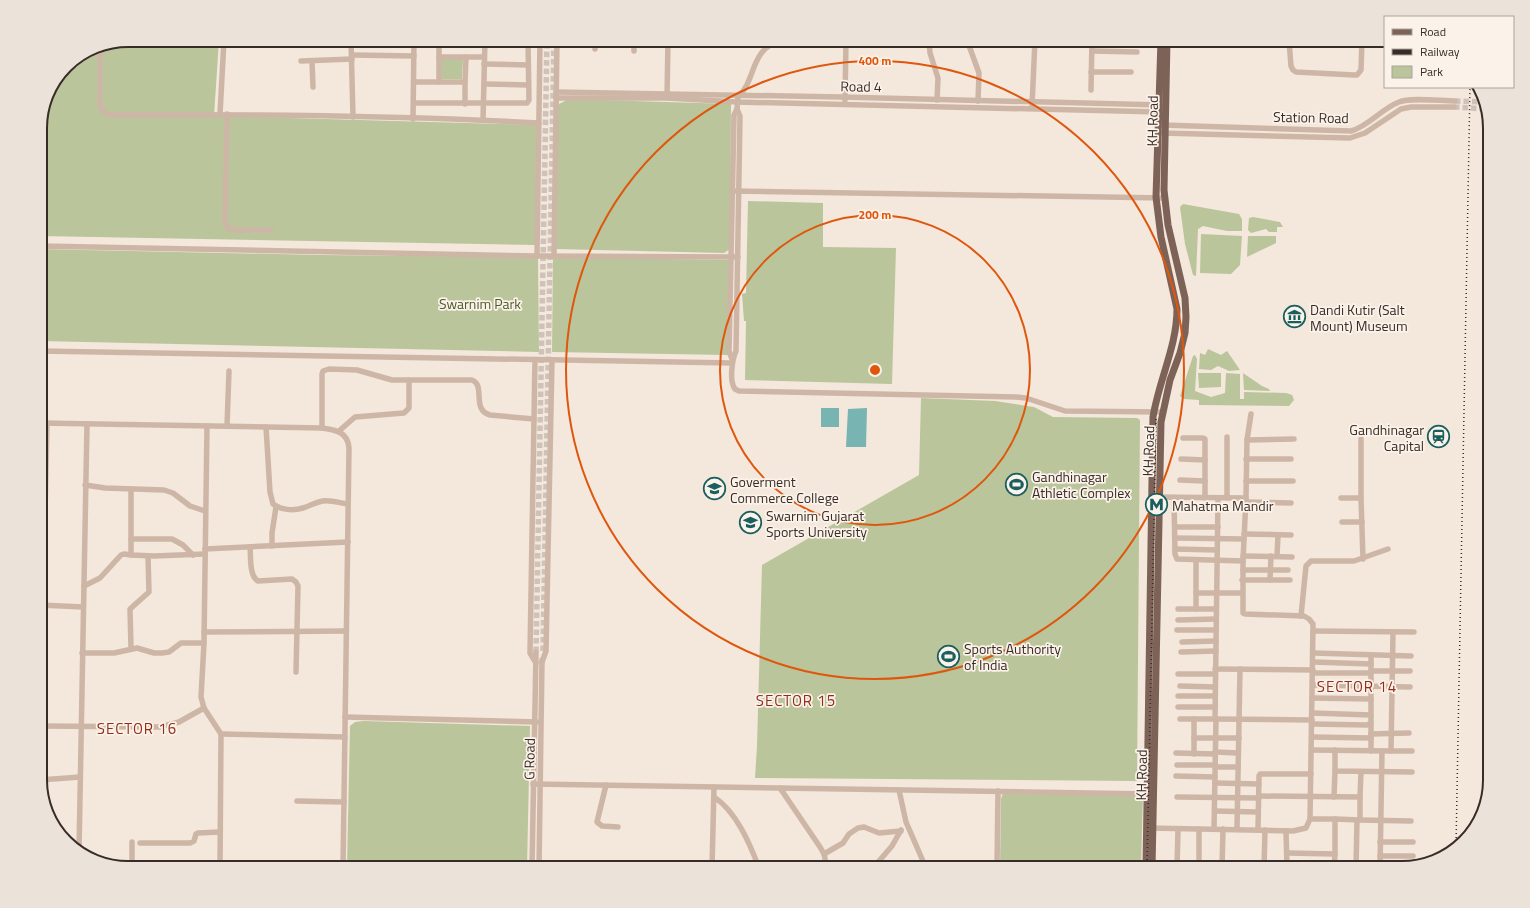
<svg xmlns="http://www.w3.org/2000/svg" width="1530" height="908" viewBox="0 0 1530 908" font-family="'Titillium Web',sans-serif">
  <rect width="100%" height="100%" fill="#f4e7dc"/>
  <g fill="#bac59b">
    <polygon points="128,40 219,40 214,116 541,125 537,245 40,236 40,123 47,94 66,66 95,47"/>
    <polygon points="440,59 463,59 462,79 440,79"/>
    <polygon points="569,99 731,104 730,249 724,253 555,249 555,106"/>
    <polygon points="748,201 823,203 823,247 896,248 892,384 745,380 746,321 744,321 742,294 746,293"/>
    <polygon points="1183,204 1239,214 1242,219 1242,231 1227,231 1203,226 1198,229 1196,276 1193,275 1185,244 1180,207"/>
    <polygon points="1253,217 1280,222 1283,227 1277,227 1277,232 1269,232 1266,229 1251,233 1248,230 1249,218"/>
    <polygon points="1201,234 1242,236 1240,265 1231,274 1200,273"/>
    <polygon points="1248,236 1276,236 1276,243 1247,257"/>
    <polygon points="40,249 319,255 538,257 539,352 40,341"/>
    <polygon points="553,257 729,260 728,355 552,352"/>
    <polygon points="1208,349 1221,355 1227,351 1240,370 1229,371 1218,366 1211,370 1199,369 1200,353 1205,355"/>
    <polygon points="1195,355 1197,359 1195,391 1211,397 1225,393 1226,373 1240,374 1240,399 1244,399 1244,392 1286,393 1292,395 1294,400 1289,406 1199,405 1199,400 1184,399 1180,396 1193,356"/>
    <polygon points="1198,373 1221,373 1221,387 1199,388"/>
    <polygon points="1243,373 1262,386 1269,389 1270,391 1244,390"/>
    <polygon points="921,398 995,401 1034,407 1053,417 1137,418 1140,420 1137,781 755,778 757,746 762,565 919,475"/>
    <polygon points="1486,660 1490,660 1490,780 1484,804"/>
    <polygon points="364,721 530,726 527,868 347,868 350,726 355,722"/>
    <polygon points="1004,790 1143,793 1141,868 1000,868 1001,799"/>
  </g>
  <g fill="#78b4b2">
    <rect x="821" y="408" width="18" height="19"/>
    <polygon points="867,408 866,447 846,447 848,409"/>
  </g>
  <g fill="none" stroke-linecap="round" stroke-linejoin="round">
    <g stroke="#cfc2b8" stroke-width="5.5" stroke-dasharray="5.5 3" stroke-linecap="butt">
      <polyline points="1455,101 1484,102"/>
      <polyline points="1454,107 1486,109"/>
      <polyline points="543,651 554,40"/>
      <polyline points="536,652 547,40"/>
    </g>
    <g stroke="#ceb6a7" stroke-width="5.5">
      <polyline points="351,40 353,117"/>
      <path d="M781 40C749 50 757 79 738 97L737 109 740 116 736 351C732 360 729 381 735 389L739 391 1016 397 1026 398 1065 411 1163 412"/>
      <polyline points="929,40 930,53 938,78 937,100"/>
      <polyline points="967,40 979,73 978,101"/>
      <polyline points="1289,40 1291,66 1293,70 1296,72 1354,75 1357,75 1361,70 1362,40"/>
      <polyline points="484,42 528,43"/>
      <path d="M100 46V106L102 110 109 115C252 114 396 115 539 123"/>
      <polyline points="595,49 595,40"/>
      <polyline points="634,51 634,40"/>
      <polyline points="1092,51 1137,52"/>
      <polyline points="352,55 414,56"/>
      <polyline points="439,57 484,57"/>
      <polyline points="301,61 352,59"/>
      <polyline points="312,61 313,87"/>
      <polyline points="484,64 528,65"/>
      <polyline points="1091,72 1131,72"/>
      <polyline points="414,82 465,82 465,104"/>
      <polyline points="439,82 439,40"/>
      <polyline points="465,82 466,57"/>
      <polyline points="484,84 528,85"/>
      <polyline points="1091,90 1092,40"/>
      <polyline points="556,92 841,97 1162,105"/>
      <polyline points="556,98 667,98 737,102 1161,112"/>
      <polyline points="667,98 668,40"/>
      <polyline points="845,100 846,40"/>
      <polyline points="414,103 527,103 529,100 528,40"/>
      <polyline points="1032,106 1035,40"/>
      <polyline points="220,114 224,40"/>
      <polyline points="227,114 225,224 229,229 233,230 271,230"/>
      <polyline points="413,119 414,40"/>
      <polyline points="483,120 485,40"/>
      <path d="M1162 125 1351 131C1369 126 1381 109 1399 102 1411 97 1441 101 1455 101"/>
      <polyline points="1161,133 1350,138 1365,133 1401,109 1411,107 1454,107"/>
      <polyline points="733,191 1164,198"/>
      <polyline points="40,246 537,256 738,257"/>
      <polyline points="537,256 540,40"/>
      <polyline points="554,256 557,40"/>
      <polyline points="40,351 732,363"/>
      <polyline points="732,359 729,351 734,115 737,109"/>
      <polyline points="535,360 530,653 536,663"/>
      <path d="M40 423 322 428C336 430 348 432 349 448L343 868"/>
      <polyline points="207,426 204,643 201,697 204,708 221,734 220,868"/>
      <polyline points="227,426 229,371"/>
      <path d="M266 427 270 492 273 504C281 510 293 511 303 508 310 506 316 502 323 501 331 500 340 503 348 504"/>
      <path d="M322 428V374L323 371 329 369 357 370 392 380H472C486 385 471 410 490 415L534 419"/>
      <polyline points="339,431 355,417 404,413 409,408 409,380"/>
      <polyline points="1183,438 1203,438 1205,439 1205,498"/>
      <polyline points="1361,439 1361,498 1363,559"/>
      <polyline points="1247,440 1251,414"/>
      <polyline points="1181,459 1205,460"/>
      <polyline points="1246,459 1291,459"/>
      <polyline points="1180,480 1205,481"/>
      <polyline points="1246,481 1293,481"/>
      <polyline points="85,485 105,488 164,490 173,493 190,506 205,511"/>
      <polyline points="131,489 131,555 154,556 205,554"/>
      <polyline points="1174,498 1175,554 1177,559 1243,561"/>
      <polyline points="1227,498 1227,437"/>
      <polyline points="1246,498 1247,440 1294,439"/>
      <polyline points="1341,498 1361,498"/>
      <polyline points="1246,502 1291,503"/>
      <polyline points="1342,522 1362,522"/>
      <polyline points="1175,527 1218,527"/>
      <polyline points="1244,534 1291,535"/>
      <polyline points="1175,538 1244,539"/>
      <polyline points="131,539 172,539 183,545 193,555"/>
      <polyline points="272,546 272,533 276,507"/>
      <path d="M250 547C251 557 249 576 258 581L292 579 296 582 298 586 296 672"/>
      <polyline points="205,549 348,542"/>
      <polyline points="1175,549 1217,550"/>
      <polyline points="1243,556 1292,557"/>
      <polyline points="1277,556 1278,535"/>
      <polyline points="1243,570 1288,570"/>
      <polyline points="1242,580 1290,580"/>
      <polyline points="1270,580 1271,556"/>
      <polyline points="84,586 100,578 121,555 124,554 131,555"/>
      <polyline points="1196,593 1242,593"/>
      <polyline points="40,605 83,607"/>
      <polyline points="43,605 47,423"/>
      <polyline points="1178,609 1216,609"/>
      <polyline points="1196,609 1196,560"/>
      <polyline points="1301,616 1306,566 1311,561 1354,561 1388,549"/>
      <polyline points="1178,620 1216,619"/>
      <polyline points="1177,630 1216,630"/>
      <polyline points="1314,631 1414,632"/>
      <polyline points="204,632 346,631"/>
      <polyline points="1182,642 1216,641"/>
      <polyline points="131,649 130,609 149,592 148,556"/>
      <polyline points="1181,652 1216,651"/>
      <polyline points="82,653 114,653 137,648 154,653 162,653 169,652 181,643 204,643"/>
      <polyline points="1313,653 1411,656"/>
      <polyline points="542,662 546,651 552,360"/>
      <polyline points="1313,662 1371,664"/>
      <polyline points="1215,669 1313,670"/>
      <polyline points="1371,671 1410,671"/>
      <polyline points="1313,673 1371,673"/>
      <polyline points="1178,674 1215,674"/>
      <polyline points="1313,685 1410,687"/>
      <polyline points="1180,686 1215,687"/>
      <polyline points="1178,696 1215,696"/>
      <polyline points="1312,698 1371,699"/>
      <polyline points="1178,707 1215,707"/>
      <polyline points="1312,713 1371,715"/>
      <polyline points="345,717 537,722"/>
      <polyline points="1180,719 1215,719 1218,498"/>
      <polyline points="1215,719 1312,720"/>
      <polyline points="1371,723 1371,751"/>
      <polyline points="1312,724 1367,725 1371,723 1371,655"/>
      <polyline points="40,726 160,727 179,722 204,708"/>
      <polyline points="221,734 345,737"/>
      <polyline points="1371,734 1409,733"/>
      <polyline points="1312,737 1371,738"/>
      <polyline points="1194,738 1239,738"/>
      <polyline points="1312,750 1391,751 1393,632"/>
      <polyline points="1335,750 1335,771 1412,772"/>
      <polyline points="1391,751 1412,751"/>
      <polyline points="1215,752 1238,753"/>
      <polyline points="1176,753 1215,754"/>
      <polyline points="1194,754 1194,719"/>
      <polyline points="1177,765 1215,765"/>
      <polyline points="1215,767 1238,767"/>
      <polyline points="1176,776 1215,777"/>
      <polyline points="40,780 80,777"/>
      <polyline points="1215,783 1259,784"/>
      <polyline points="533,784 1149,794"/>
      <polyline points="606,785 597,822 602,826 618,827"/>
      <polyline points="780,788 820,847 824,854 827,868"/>
      <polyline points="899,790 906,822 926,868"/>
      <polyline points="1259,796 1360,797 1360,820 1335,819"/>
      <path d="M714 797C736 811 750 844 759 868"/>
      <polyline points="1177,797 1259,798"/>
      <polyline points="1334,797 1335,771"/>
      <polyline points="1360,797 1361,772"/>
      <polyline points="297,801 344,802"/>
      <polyline points="1215,811 1258,812"/>
      <polyline points="1310,819 1335,819 1335,854"/>
      <polyline points="1360,820 1411,821"/>
      <polyline points="1149,828 1293,831 1306,828 1310,819 1313,624 1309,619 1304,616 1245,614 1243,613 1243,561 1246,498 1157,497"/>
      <polyline points="1214,829 1216,719"/>
      <polyline points="1237,829 1240,669"/>
      <polyline points="1258,830 1259,776 1260,774 1311,774"/>
      <polyline points="1286,831 1287,868"/>
      <polyline points="1380,842 1413,842"/>
      <polyline points="140,843 190,843 194,841 196,834 198,833 219,832"/>
      <polyline points="79,851 87,424"/>
      <polyline points="1287,853 1335,854 1334,868"/>
      <polyline points="824,854 843,843 849,834 858,828 864,827 879,833 901,831"/>
      <polyline points="1380,856 1413,856"/>
      <polyline points="279,865 343,867"/>
      <polyline points="132,868 132,842"/>
      <polyline points="532,868 536,652"/>
      <polyline points="539,868 542,660"/>
      <polyline points="712,868 714,787"/>
      <polyline points="873,868 892,846 901,830"/>
      <polyline points="997,868 998,791"/>
      <polyline points="1177,868 1178,829"/>
      <polyline points="1199,868 1199,829"/>
      <polyline points="1222,868 1223,829"/>
      <polyline points="1264,868 1265,830"/>
      <polyline points="1356,868 1357,820"/>
      <polyline points="1380,868 1382,751"/>
    </g>
    <g stroke="#7d6258" stroke-width="7">
      <path d="M1146 868 1153 417C1159 380 1177 346 1177 309L1161 237 1156 197 1161 40"/>
      <polyline points="1152,868 1161,422 1170,380 1180,353 1185,333 1186,317 1185,298 1168,225 1164,190 1167,40"/>
    </g>
    <g stroke="#392c28" stroke-width="1.5" stroke-dasharray="1 3" stroke-linecap="butt">
      <polyline points="1456,846 1470,87"/>
      <polyline points="1147,868 1156,418"/>
    </g>
  </g>
  <g fill="none" stroke="#df570d" stroke-width="2">
    <circle cx="875" cy="370" r="155"/>
    <circle cx="875" cy="370" r="309"/>
  </g>
  <defs>
    <symbol id="museum-ring" viewBox="-11 -11 22 22"><circle r="9.5" fill="#fbf2e9" stroke="#1a5f5f" stroke-width="1.5"/><path d="M0-6L6-3V-2H-6V-3ZM-5-1h2V3h-2ZM-1-1h2V3h-2ZM3-1h2V3H3ZM-6 4H6V6H-6Z" fill="#1a5f5f"/></symbol>
    <symbol id="station-ring" viewBox="-11 -11 22 22"><circle r="9.5" fill="#fbf2e9" stroke="#1a5f5f" stroke-width="1.5"/><path d="M-3-6H3Q5-6 5-4V2Q5 4 3 4L4.5 6H3L1.5 4h-3L-3 6H-4.5L-3 4Q-5 4-5 2V-4Q-5-6-3-6ZM-3.5-4v3h7v-3ZM-3.5 1v1.5H-2V1ZM2 1v1.5H3.5V1Z" fill="#1a5f5f"/></symbol>
    <symbol id="stadium-ring" viewBox="-11 -11 22 22"><circle r="9.5" fill="#fbf2e9" stroke="#1a5f5f" stroke-width="1.5"/><path d="M0-5a6.5 5 0 1 0 0 10a6.5 5 0 1 0 0-10ZM-3.5-1.8h7v3.6h-7Z" fill="#1a5f5f"/></symbol>
    <symbol id="university-ring" viewBox="-11 -11 22 22"><circle r="9.5" fill="#fbf2e9" stroke="#1a5f5f" stroke-width="1.5"/><path d="M0-5L7-2L0 1L-7-2ZM-4 1L0 2.5L4 1V4Q0 6-4 4Z" fill="#1a5f5f"/></symbol>
    <symbol id="metro-ring" viewBox="-11 -11 22 22"><circle r="9.5" fill="#fbf2e9" stroke="#1a5f5f" stroke-width="1.5"/><path d="M-5.5 5V-5H-3L0 0L3-5H5.5V5H3V-.5L0 4L-3-.5V5Z" fill="#1a5f5f"/></symbol>
  </defs>
  <g fill-rule="evenodd">
    <use href="#museum-ring" x="1282" y="304" width="25" height="25"/>
    <use href="#station-ring" x="1426" y="424" width="25" height="25"/>
    <use href="#stadium-ring" x="1004" y="472" width="25" height="25"/>
    <use href="#university-ring" x="702" y="476" width="25" height="25"/>
    <use href="#metro-ring" x="1144" y="492" width="25" height="25"/>
    <use href="#university-ring" x="738" y="510" width="25" height="25"/>
    <use href="#stadium-ring" x="936" y="644" width="25" height="25"/>
  </g>
  <g text-anchor="middle" dominant-baseline="central" stroke-width="3.5" stroke-linejoin="round" paint-order="stroke">
    <g font-size="14" fill="#392c28" stroke="#fbf2e9">
      <text transform="translate(861 86) rotate(1)">Road 4</text>
      <text transform="translate(1311 117) rotate(1)">Station Road</text>
      <text transform="translate(1152 121) rotate(-89)">KH Road</text>
      <text transform="translate(1148 451) rotate(-88)">KH Road</text>
      <text transform="translate(529 759) rotate(-89)">G Road</text>
      <text transform="translate(1141 775) rotate(-89)">KH Road</text>
    </g>
    <g font-size="14" fill="#4c5a29" stroke="#fbf2e9">
      <text x="480" y="303">Swarnim Park</text>
    </g>
    <g font-size="14" fill="#392c28" stroke="#fbf2e9" text-anchor="start">
      <text x="1310" y="309">Dandi Kutir (Salt<tspan x="1310" dy="16">Mount) Museum</tspan></text>
      <text x="1424" y="429" text-anchor="end">Gandhinagar<tspan x="1424" dy="16">Capital</tspan></text>
      <text x="1032" y="476">Gandhinagar<tspan x="1032" dy="16">Athletic Complex</tspan></text>
      <text x="730" y="481">Goverment<tspan x="730" dy="16">Commerce College</tspan></text>
      <text x="1172" y="505">Mahatma Mandir</text>
      <text x="766" y="515">Swarnim Gujarat<tspan x="766" dy="16">Sports University</tspan></text>
      <text x="964" y="648">Sports Authority<tspan x="964" dy="16">of India</tspan></text>
    </g>
    <g font-size="15" letter-spacing="1" fill="#902d1a" stroke="#fbf2e9">
      <text x="1357" y="686">SECTOR 14</text>
      <text x="796" y="700">SECTOR 15</text>
      <text x="137" y="728">SECTOR 16</text>
    </g>
  </g>
  <path d="M0 0H1530V908H0ZM128 47H1402A81 81 0 0 1 1483 128V780A81 81 0 0 1 1402 861H128A81 81 0 0 1 47 780V128A81 81 0 0 1 128 47Z" fill="#ebe2da" fill-rule="evenodd"/>
  <path fill="none" stroke="#392c28" stroke-width="2" d="M128 47H1402A81 81 0 0 1 1483 128V780A81 81 0 0 1 1402 861H128A81 81 0 0 1 47 780V128A81 81 0 0 1 128 47Z"/>
  <circle cx="875" cy="370" r="6" fill="#df570d" stroke="#fbf2e9" stroke-width="2"/>
  <g font-size="12" text-anchor="middle" font-weight="bold" fill="#df570d" stroke="#fbf2e9" stroke-width="3.5" stroke-linejoin="round" paint-order="stroke">
    <text x="875" y="65">400 m</text>
    <text x="875" y="219">200 m</text>
  </g>
  <rect x="1384" y="16" width="130" height="72" fill="#fbf2e9" stroke="#ada39c"/>
  <rect x="1392" y="29" width="20" height="6" fill="#7d6258" stroke="#ada39c"/>
  <text x="1420" y="36" font-size="12" fill="#392c28">Road</text>
  <rect x="1392" y="49" width="20" height="6" fill="#392c28" stroke="#ada39c"/>
  <text x="1420" y="56" font-size="12" fill="#392c28">Railway</text>
  <rect x="1392" y="66" width="20" height="12" fill="#bac59b" stroke="#ada39c"/>
  <text x="1420" y="76" font-size="12" fill="#392c28">Park</text>
</svg>
